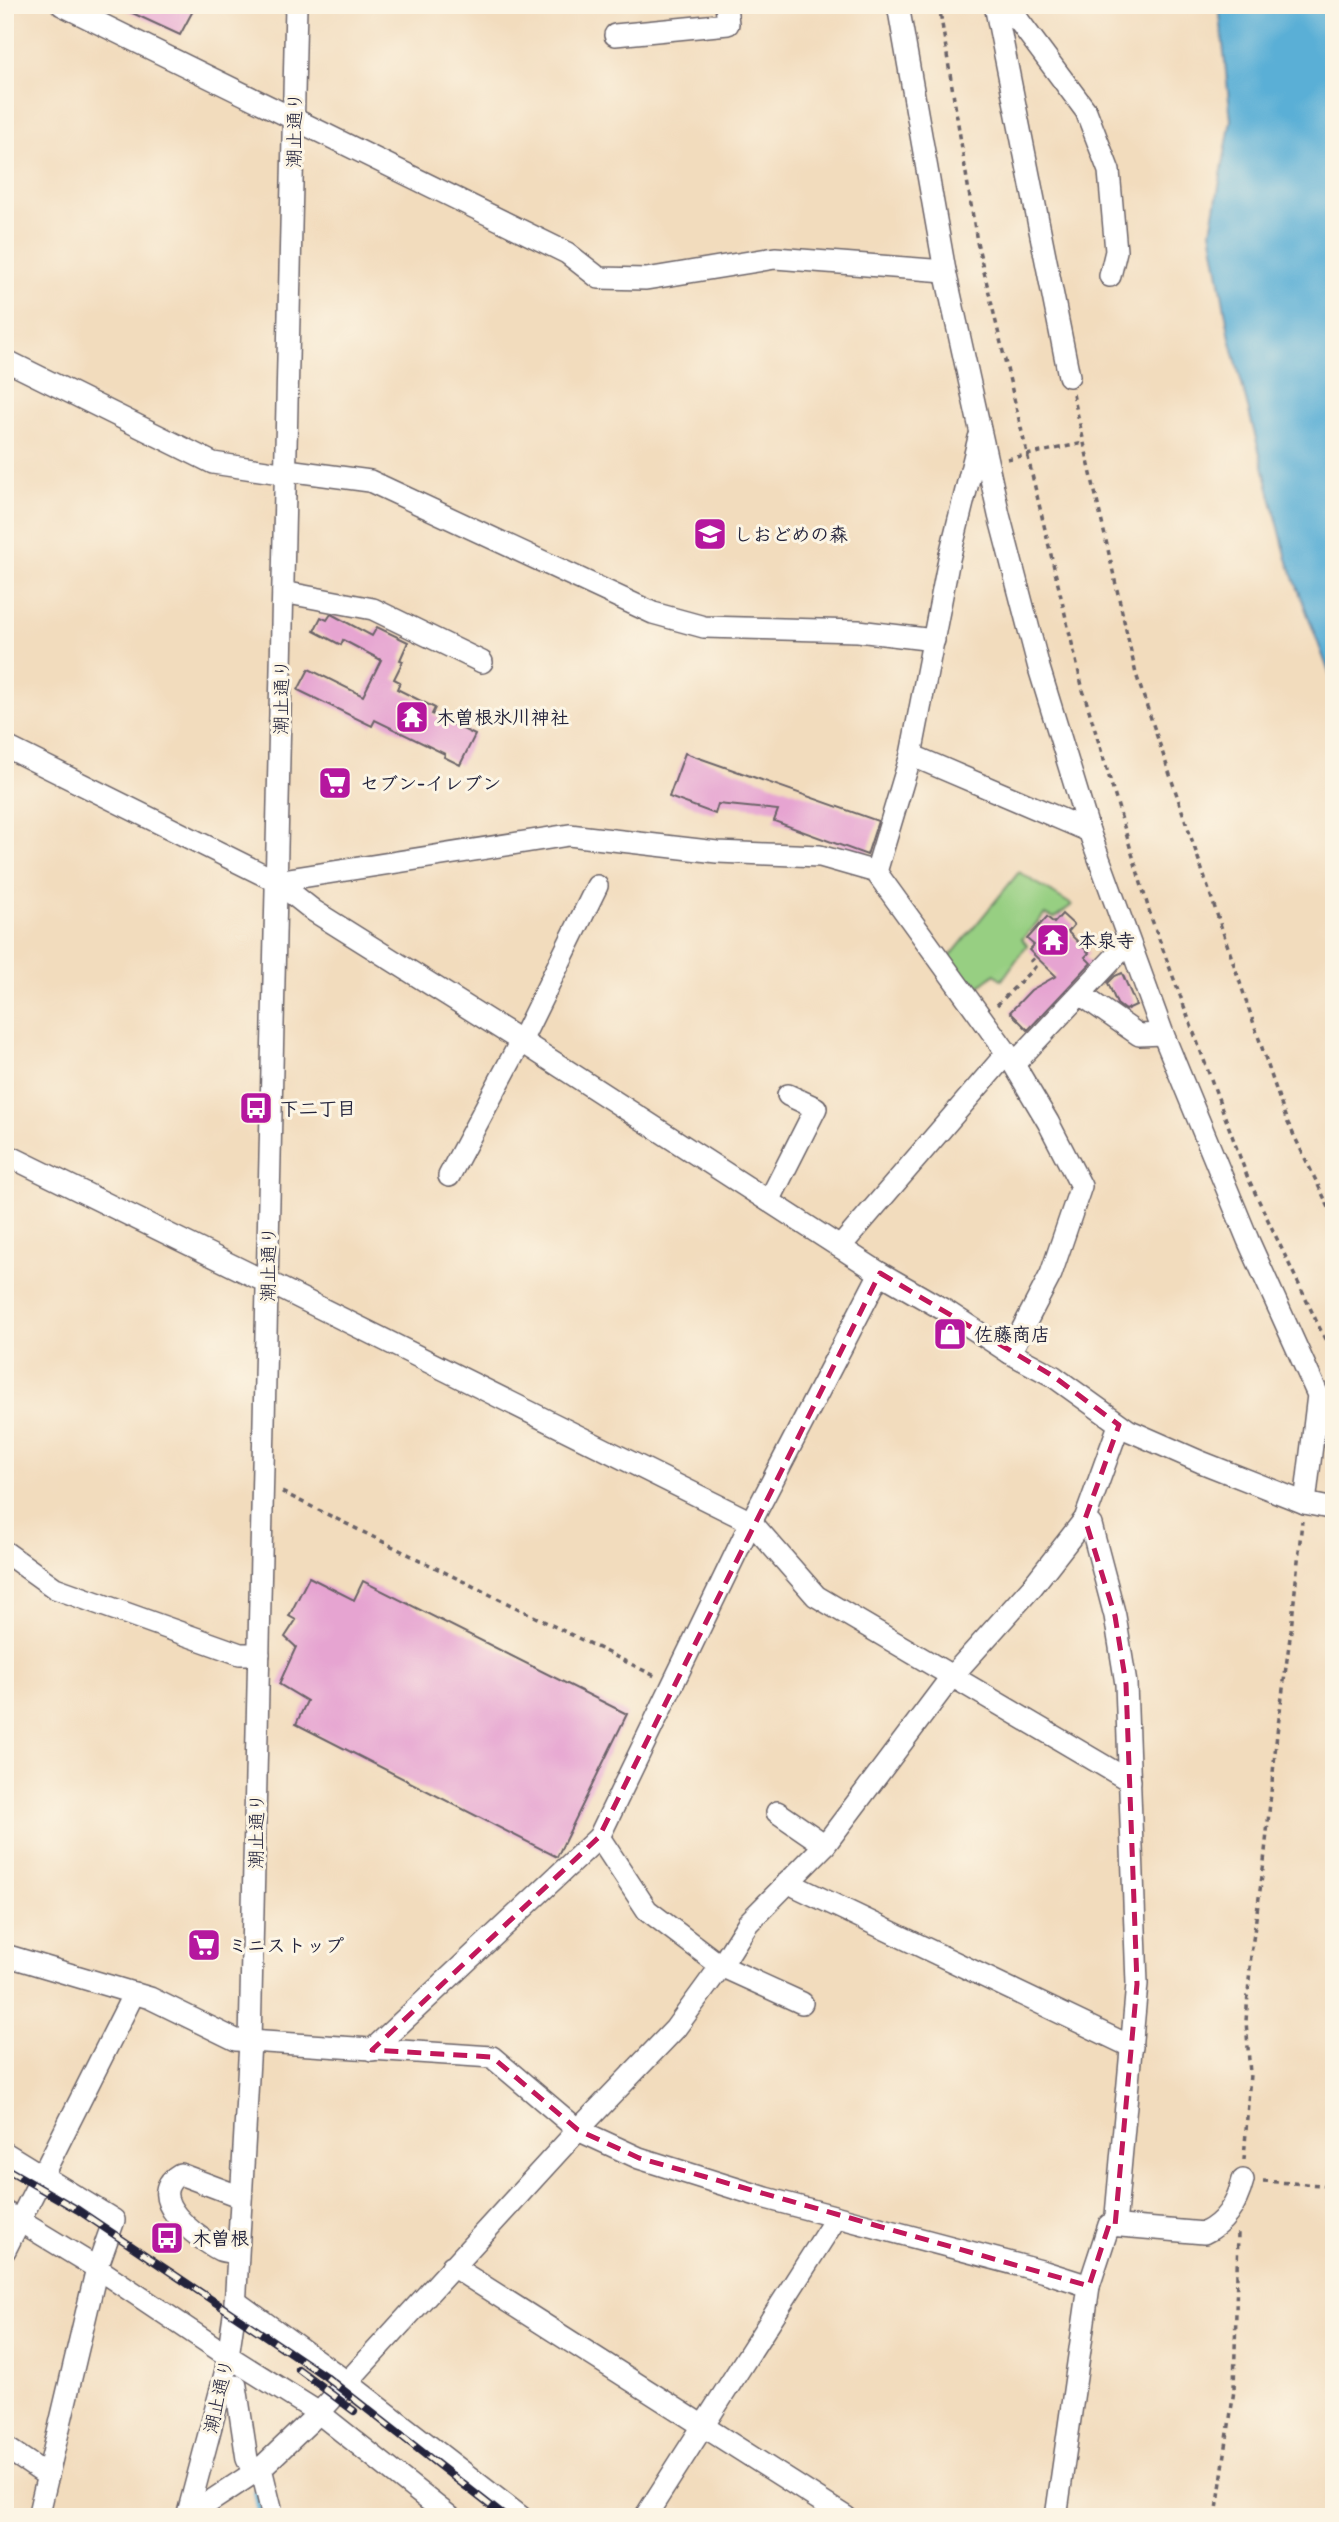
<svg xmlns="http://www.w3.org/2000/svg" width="1339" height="2522" viewBox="0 0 1339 2522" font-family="Delius,'Klee One',sans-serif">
  <rect width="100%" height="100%" fill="#fcf5e5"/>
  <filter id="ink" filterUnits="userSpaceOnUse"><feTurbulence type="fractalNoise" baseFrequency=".0143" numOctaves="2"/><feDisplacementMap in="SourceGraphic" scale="14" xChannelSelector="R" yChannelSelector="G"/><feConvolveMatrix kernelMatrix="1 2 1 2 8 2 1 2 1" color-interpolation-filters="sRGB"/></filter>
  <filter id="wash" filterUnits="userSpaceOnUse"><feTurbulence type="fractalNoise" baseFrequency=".00686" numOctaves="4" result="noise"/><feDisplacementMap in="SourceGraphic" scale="28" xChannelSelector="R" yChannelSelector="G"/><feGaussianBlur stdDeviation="1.57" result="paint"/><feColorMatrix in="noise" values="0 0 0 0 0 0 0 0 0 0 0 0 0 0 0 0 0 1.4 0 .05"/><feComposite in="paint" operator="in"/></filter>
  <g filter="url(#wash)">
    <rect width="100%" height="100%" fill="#f2dcbd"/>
    <polygon fill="#97cf82" stroke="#5c785e" stroke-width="2" points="1019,872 1072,905 1054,918 1045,914 1022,939 1027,945 1002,980 995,974 972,992 948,959"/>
    <polygon fill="#5aafd6" stroke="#3e6888" stroke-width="2" points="1219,5 1334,5 1334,686 1287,559 1230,338 1211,231 1231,120"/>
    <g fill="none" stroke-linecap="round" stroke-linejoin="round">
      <polyline stroke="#5aafd6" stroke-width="6" points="256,2492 261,2517"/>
    </g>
    <g id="blocks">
      <g fill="#e6a4d1">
        <polygon points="115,5 196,5 180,35"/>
        <polygon points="331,614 372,636 377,627 408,642 400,660 403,661 394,679 400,682 397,689 435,708 432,714 475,735 460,765 444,757 445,754 375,720 372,726 298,690 309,669 363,696 381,660 343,640 341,645 314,631 321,617 327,620"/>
        <polygon points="685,753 878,821 867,855 774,821 778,810 718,804 715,814 669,797"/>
        <polygon points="1062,914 1074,925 1068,932 1089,953 1085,957 1091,963 1028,1030 1010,1012 1031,990 1056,976 1029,950 1034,945 1027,939 1047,917 1054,923"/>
        <polygon points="1122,973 1136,1005 1125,1010 1117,1004 1108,983 1115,976"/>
        <polygon points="309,1577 354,1600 363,1581 627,1714 557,1857 296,1724 307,1701 279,1684 296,1647 285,1637 296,1620 289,1616"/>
      </g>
    </g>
  </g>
  <g filter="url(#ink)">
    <use href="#blocks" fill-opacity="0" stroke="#6b6368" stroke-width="2"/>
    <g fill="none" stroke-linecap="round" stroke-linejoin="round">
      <defs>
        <g id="minor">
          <polyline points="62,5 567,253 599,278 646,279 775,258 945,271"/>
          <polyline points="898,5 945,271 999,515 1039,668 1089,831 1163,1034 1248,1240 1318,1395 1305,1503"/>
          <polyline points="995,5 1069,376"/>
          <polyline points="1007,5 1086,111 1109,171 1116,251 1110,276"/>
          <polyline points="615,35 728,24 726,5"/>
          <polyline points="5,360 213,463 287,474"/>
          <polyline points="287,470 370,481 653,613 704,627 858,631 934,640"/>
          <polyline points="283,592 373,609 482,662"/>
          <polyline points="5,746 276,881 314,911 521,1041 880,1273 946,1311 1010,1353 1053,1376 1128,1430 1201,1462 1305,1503 1334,1509"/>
          <polyline points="911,755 1089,831"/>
          <polyline points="876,872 911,755 949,559 979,438"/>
          <polyline points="276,881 569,835 717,852 820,856 876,872 1007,1053 1048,1122 1081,1186 1051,1274 1010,1353"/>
          <polyline points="1080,994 1139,1035 1163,1034"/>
          <polyline points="1014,1064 1128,943"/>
          <polyline points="5,1154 268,1283"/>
          <polyline points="449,1176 521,1041 597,886"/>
          <polyline points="769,1201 816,1108 788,1095"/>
          <polyline points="840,1247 1007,1053"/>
          <polyline points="268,1282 751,1522 816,1596 1130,1781"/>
          <polyline points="1318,1395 1334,1421"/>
          <polyline points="1085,1519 1091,1525 1115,1616 1126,1684 1137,1984 1115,2226"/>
          <polyline points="5,1552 55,1588 240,1654 259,1654"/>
          <polyline points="777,1812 825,1845"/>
          <polyline points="599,1837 647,1910 721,1966 802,2003"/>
          <polyline points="789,1880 797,1887 1132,2047"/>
          <polyline points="5,1955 150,1998 236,2040 492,2057 578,2130 639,2158 766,2198 1045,2272 1089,2286"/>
          <polyline points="372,2050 599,1837 751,1522 880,1273"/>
          <polyline points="5,2153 114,2220 97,2268 38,2517"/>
          <polyline points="5,2212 97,2268 228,2356 319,2413 450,2517"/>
          <polyline points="5,2250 134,1993"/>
          <path d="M237 2253C232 2252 225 2252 220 2250 198 2239 141 2197 180 2174L241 2197"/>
          <polyline points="452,2266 846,2517"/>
          <polyline points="235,2301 348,2383 521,2517"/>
          <polyline points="236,2386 247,2459 254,2473"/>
          <polyline points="5,2447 48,2476"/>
          <polyline points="261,2468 273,2517"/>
          <polyline points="192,2501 208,2503 261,2468 319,2413 578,2130 675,2029 721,1966 748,1923 825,1845 952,1676 1032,1587 1085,1519 1119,1425"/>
          <polyline points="187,2517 226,2370 235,2308 250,2042 296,5"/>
          <polyline points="645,2517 836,2218"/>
          <path d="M1056 2517 1089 2286 1109 2225 1204 2233C1226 2223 1237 2203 1243 2180"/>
        </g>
      </defs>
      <use href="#minor" stroke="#6b6368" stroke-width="24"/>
      <g stroke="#6b6368" stroke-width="3.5" stroke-dasharray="5 5" stroke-linecap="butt">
        <polyline points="939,5 977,242 1083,690 1152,920 1247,1176 1334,1358"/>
        <polyline points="1073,394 1136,674 1286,1119 1334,1218"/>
        <polyline points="1007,459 1084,443"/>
        <polyline points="997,1005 1035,967 1031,961 1034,958"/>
        <polyline points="282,1492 655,1676"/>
        <polyline points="1244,2160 1250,2074 1246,2021 1251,1954 1264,1862 1277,1733 1291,1630 1302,1521"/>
        <polyline points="1263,2181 1334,2186"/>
        <polyline points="1216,2517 1234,2390 1238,2233"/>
      </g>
      <use href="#minor" stroke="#fff" stroke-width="21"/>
      <defs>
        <g id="rail">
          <polyline points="5,2168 78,2210 325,2376 505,2517"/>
          <polyline points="298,2369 354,2411"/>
        </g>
      </defs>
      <use href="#rail" stroke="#22223b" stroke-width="8"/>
      <use href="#rail" stroke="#fcf5e5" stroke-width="5" stroke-dasharray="16" stroke-linecap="butt"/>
    </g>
  </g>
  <path fill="none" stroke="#c2185b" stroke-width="5" stroke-dasharray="14 9" stroke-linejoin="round" d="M880 1273 1053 1376 1119 1425 1085 1519 1115 1616 1126 1684 1137 1984 1115 2226 1109 2225 1089 2286 639 2158 578 2130 492 2057 372 2050 599 1837Z"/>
  <defs>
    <symbol id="school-square" viewBox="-11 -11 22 22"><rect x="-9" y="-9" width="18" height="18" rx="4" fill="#b5179e" stroke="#fcf5e5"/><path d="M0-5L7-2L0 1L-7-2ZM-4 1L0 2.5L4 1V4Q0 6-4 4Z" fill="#fff"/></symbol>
    <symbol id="temple-square" viewBox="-11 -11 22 22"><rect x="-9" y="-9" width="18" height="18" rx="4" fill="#b5179e" stroke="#fcf5e5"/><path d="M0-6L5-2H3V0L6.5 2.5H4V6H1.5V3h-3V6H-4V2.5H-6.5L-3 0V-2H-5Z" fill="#fff"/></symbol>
    <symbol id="supermarket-square" viewBox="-11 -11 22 22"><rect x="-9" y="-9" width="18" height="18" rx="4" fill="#b5179e" stroke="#fcf5e5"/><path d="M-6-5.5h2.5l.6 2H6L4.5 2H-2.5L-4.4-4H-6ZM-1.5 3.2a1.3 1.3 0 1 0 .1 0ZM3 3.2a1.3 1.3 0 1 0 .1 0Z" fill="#fff"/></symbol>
    <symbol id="bus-square" viewBox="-11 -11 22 22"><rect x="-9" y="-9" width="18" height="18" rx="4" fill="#b5179e" stroke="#fcf5e5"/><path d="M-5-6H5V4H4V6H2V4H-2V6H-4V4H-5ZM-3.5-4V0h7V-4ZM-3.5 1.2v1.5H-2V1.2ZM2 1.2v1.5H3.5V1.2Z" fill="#fff"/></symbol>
    <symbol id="shop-square" viewBox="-11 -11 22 22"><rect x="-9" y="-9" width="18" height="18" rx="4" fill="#b5179e" stroke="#fcf5e5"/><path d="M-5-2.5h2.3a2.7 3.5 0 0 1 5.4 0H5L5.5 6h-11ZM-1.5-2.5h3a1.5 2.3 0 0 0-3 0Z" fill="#fff"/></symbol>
  </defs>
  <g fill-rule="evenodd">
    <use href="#school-square" x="691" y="515" width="38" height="38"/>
    <use href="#temple-square" x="393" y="698" width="38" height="38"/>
    <use href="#supermarket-square" x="316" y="764" width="38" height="38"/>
    <use href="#temple-square" x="1034" y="921" width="38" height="38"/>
    <use href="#bus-square" x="237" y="1089" width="38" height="38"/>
    <use href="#shop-square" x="931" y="1315" width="38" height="38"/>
    <use href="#supermarket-square" x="185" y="1926" width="38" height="38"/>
    <use href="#bus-square" x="148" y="2219" width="38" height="38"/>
  </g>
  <g text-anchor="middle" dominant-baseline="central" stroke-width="6" stroke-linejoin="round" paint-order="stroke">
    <g font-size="19" fill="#22223b" stroke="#fcf5e5">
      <text transform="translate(294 130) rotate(-89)">潮止通り</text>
      <text transform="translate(281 697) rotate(-89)">潮止通り</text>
      <text transform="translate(268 1264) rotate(-89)">潮止通り</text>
      <text transform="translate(256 1831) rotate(-89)">潮止通り</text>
      <text transform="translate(218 2396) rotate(-77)">潮止通り</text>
    </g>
    <g font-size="19" font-weight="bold" fill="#22223b" stroke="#fcf5e5" text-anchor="start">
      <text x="734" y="534">しおどめの森</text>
      <text x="436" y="717">木曽根氷川神社</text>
      <text x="360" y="783">セブン-イレブン</text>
      <text x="1078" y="940">本泉寺</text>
      <text x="280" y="1108">下二丁目</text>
      <text x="974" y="1334">佐藤商店</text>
      <text x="228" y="1945">ミニストップ</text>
      <text x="192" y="2238">木曽根</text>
    </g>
  </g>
  <rect width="1339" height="2522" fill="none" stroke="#fcf5e5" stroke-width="28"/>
</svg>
